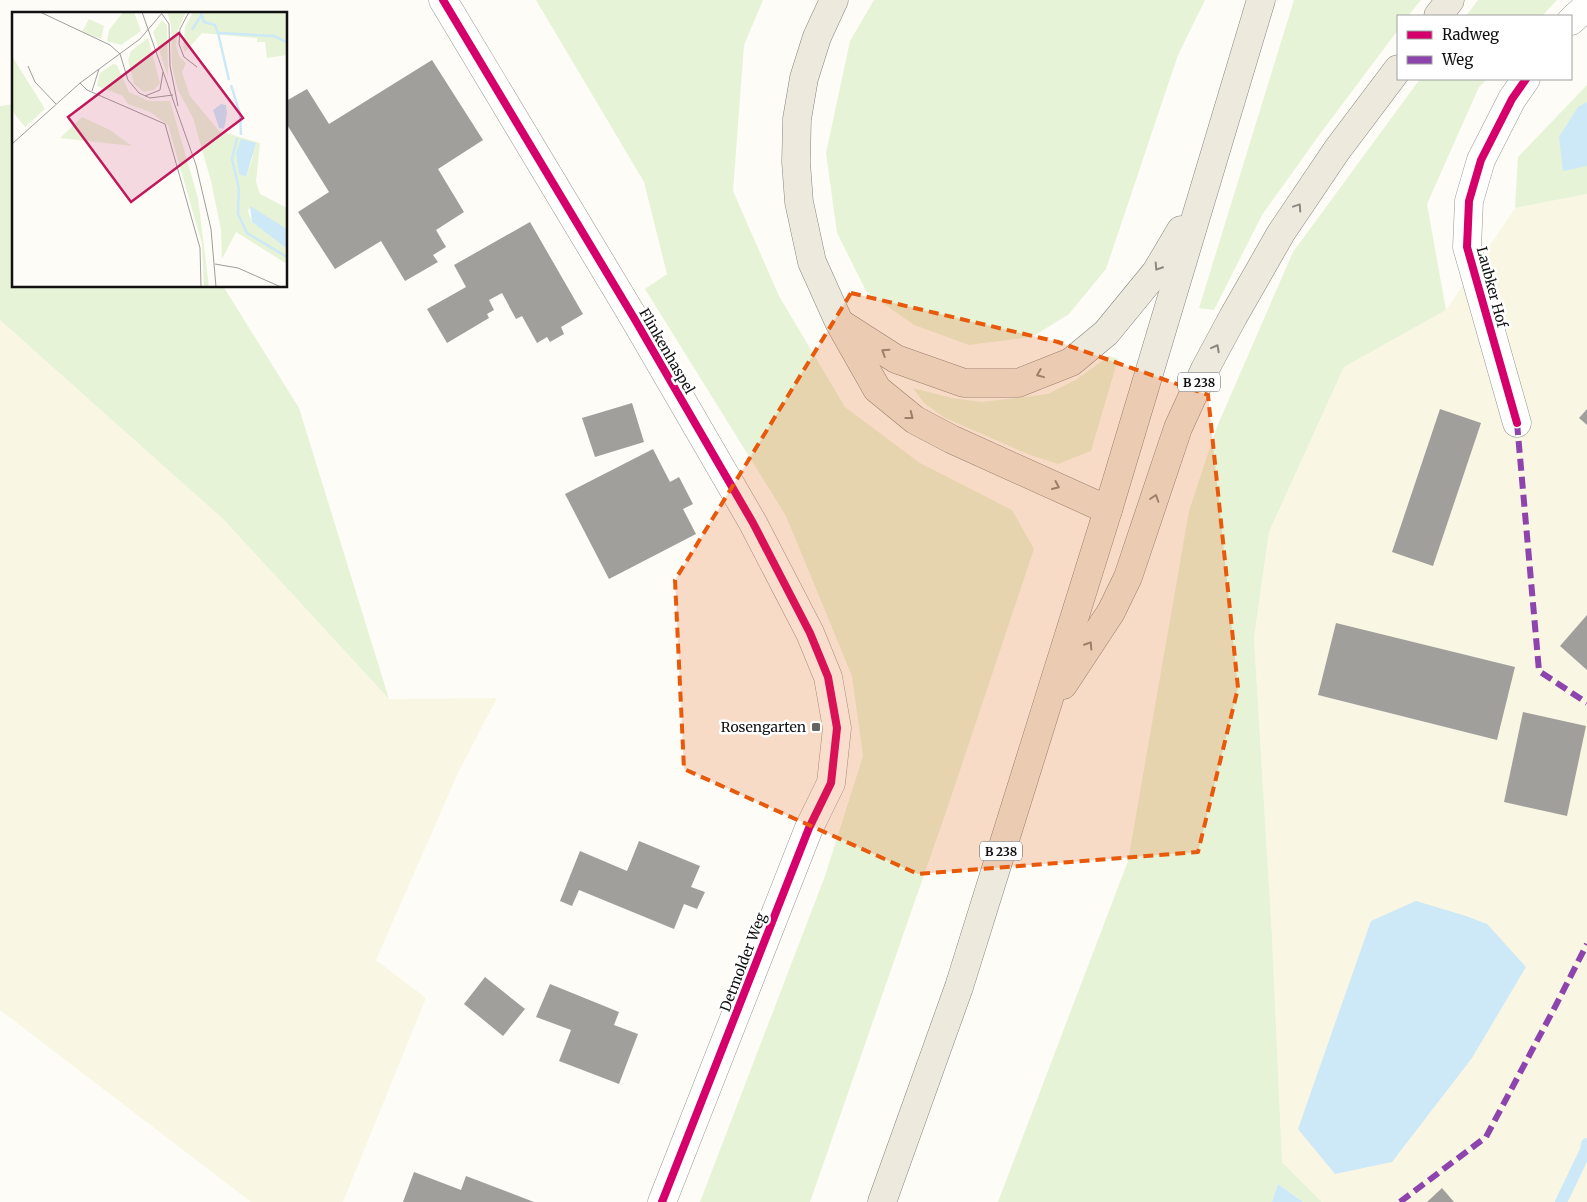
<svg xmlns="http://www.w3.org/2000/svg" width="1587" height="1202" viewBox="0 0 1587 1202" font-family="Merriweather,serif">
  <rect width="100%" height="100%" fill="#fdfcf7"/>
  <g fill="#f9f7e4" fill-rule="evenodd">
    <path d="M1587 194V1202H1322L1282 1162 1272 936 1254 638 1269 532 1344 367 1446 310 1515 208ZM1526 967 1472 1058 1392 1162Z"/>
    <polygon points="0,320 223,519 389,699 497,698 458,773 376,960 426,998 343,1202 251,1202 0,1010"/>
  </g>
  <g fill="#e7f3d7">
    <polygon points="536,0 763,0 744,45 733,191 779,296 845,407 920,463 1012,510 1034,549 947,809 810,1202 700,1202 825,876 863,756 852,676 786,516 645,289 667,274 644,182"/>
    <polygon points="874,0 1205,0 1178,55 1106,269 1069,314 1032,337 969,345 914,325 866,291 837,233 826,153 850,41"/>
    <polygon points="1294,0 1421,0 1408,16 1398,16 1398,30 1320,134 1262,215 1214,310 1199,308"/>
    <polygon points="1478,0 1557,0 1542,16 1466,16"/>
    <polygon points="1420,79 1487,79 1479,87 1427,204 1446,310 1344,367 1269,532 1254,638 1272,936 1282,1162 1322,1202 1303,1202 1278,1184 1272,1202 998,1202 1128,861 1189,511 1216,429 1293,252"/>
    <polygon points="1587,85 1587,194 1515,208 1518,157"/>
    <polygon points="14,104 14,286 223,286 299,408 389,699 223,519 0,320 0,106"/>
    <polygon points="1109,356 1118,359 1091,451 1058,464 1030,455 945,418 924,403 913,388 952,398 982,402 1048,394 1077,379"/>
  </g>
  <g fill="#cde8f7">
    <polygon points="1587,102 1587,166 1563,171 1559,137 1578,107"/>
    <polygon points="1416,901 1466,916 1487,924 1526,967 1472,1058 1392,1162 1335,1174 1298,1129 1371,921"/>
    <polygon points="1278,1184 1303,1202 1272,1202"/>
  </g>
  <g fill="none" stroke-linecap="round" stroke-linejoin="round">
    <polyline stroke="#cde8f7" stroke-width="12" points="1561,1202 1586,1150 1587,1144"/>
  </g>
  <g fill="#a19f9c">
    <polygon points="432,60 483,140 438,169 464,212 436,230 446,247 433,255 438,262 405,281 381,241 335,269 298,212 329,192 286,123 286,101 307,89 329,124"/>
    <polygon points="530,222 583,314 561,327 564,334 550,342 547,337 537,343 522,316 516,319 502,293 489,300 494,310 487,314 489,318 447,343 427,309 466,287 454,265"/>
    <polygon points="632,403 644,442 595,457 582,418"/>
    <polygon points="1440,409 1481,423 1433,566 1392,552"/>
    <polygon points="1587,409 1587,425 1579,418"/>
    <polygon points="653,449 670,482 679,477 693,504 683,509 696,534 609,579 565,494"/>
    <polygon points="1587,615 1587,670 1560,646"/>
    <polygon points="1336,623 1515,667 1497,740 1318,695"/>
    <polygon points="1523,712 1586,726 1567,816 1504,802"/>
    <polygon points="639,841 700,866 691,887 705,892 697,909 684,904 674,929 579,890 572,906 560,901 580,851 627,871"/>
    <polygon points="485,977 525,1009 503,1036 464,1004"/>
    <polygon points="550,984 619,1012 614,1025 638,1034 619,1084 559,1061 571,1030 536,1017"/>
    <polygon points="414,1172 461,1190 466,1176 534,1202 403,1202"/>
    <polygon points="1442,1188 1454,1202 1427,1202"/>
  </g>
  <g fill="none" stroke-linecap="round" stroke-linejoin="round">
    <defs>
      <g id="minor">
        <polyline points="443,0 634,318 753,523 810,633 828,677 837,728 831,783 809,828 662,1202"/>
        <polyline points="1571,21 1587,6"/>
        <polyline points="1517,423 1467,247 1469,201 1481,160 1512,99 1526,79"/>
      </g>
      <g id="primary">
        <polyline points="834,0 817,37 804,78 797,119 796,162 799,202 812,262 839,322 877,389 915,420 951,439 1108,510"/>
        <polyline points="1438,16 1450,0"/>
        <polyline points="843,325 896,359 964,383 1018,383 1071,362 1106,333 1156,272 1181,230"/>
        <polyline points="1063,685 1111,612 1128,577 1178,428 1205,369 1233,317 1281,233 1337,150 1398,69"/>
        <polyline points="882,1202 959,987 1108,510 1261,0"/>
      </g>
    </defs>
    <use href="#minor" stroke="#979795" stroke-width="29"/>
    <use href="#primary" stroke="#858482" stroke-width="29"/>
    <use href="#minor" stroke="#fffffe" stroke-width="28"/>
    <use href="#primary" stroke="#ede9dc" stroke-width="28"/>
    <g stroke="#8e44ad" stroke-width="6" stroke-dasharray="12 6" stroke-linecap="butt">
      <polyline points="1517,423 1539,671 1587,703"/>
      <polyline points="1400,1202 1486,1137 1556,1005 1587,944"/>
    </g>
    <defs>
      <g id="cycleway">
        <polyline points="443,0 634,318 753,523 810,633 828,677 837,728 831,783 809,828 662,1202"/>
        <polyline points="1517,423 1467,247 1469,201 1481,160 1512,99 1526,79"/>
      </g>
    </defs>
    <use href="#cycleway" stroke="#fff" stroke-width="11"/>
    <use href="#cycleway" stroke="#d6006c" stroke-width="8"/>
  </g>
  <defs><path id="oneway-chevron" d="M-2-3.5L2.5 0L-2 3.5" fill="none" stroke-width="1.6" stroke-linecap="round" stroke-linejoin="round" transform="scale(1.25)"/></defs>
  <g stroke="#8a8881">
    <use href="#oneway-chevron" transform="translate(1298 207) rotate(-56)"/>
    <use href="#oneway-chevron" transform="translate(1158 267) rotate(123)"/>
    <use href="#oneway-chevron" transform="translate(1216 348) rotate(-62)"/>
    <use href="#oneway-chevron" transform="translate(885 352) rotate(-147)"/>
    <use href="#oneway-chevron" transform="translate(1040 374) rotate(158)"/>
    <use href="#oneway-chevron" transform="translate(910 416) rotate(38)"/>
    <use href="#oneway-chevron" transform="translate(1056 486) rotate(24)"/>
    <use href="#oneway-chevron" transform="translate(1155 498) rotate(-72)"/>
    <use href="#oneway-chevron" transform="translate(1089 645) rotate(-57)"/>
  </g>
  <path fill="#e8590c" fill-opacity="0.2" stroke="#e8590c" stroke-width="4" stroke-dasharray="10 6" stroke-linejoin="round" d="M851 293 1058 342 1208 395 1238 688 1198 852 918 874 684 769 675 580Z"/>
  <rect fill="#646362" stroke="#fff" stroke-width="2" x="811" y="722" width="10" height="10" rx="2.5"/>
  <g text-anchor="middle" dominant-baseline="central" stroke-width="5" stroke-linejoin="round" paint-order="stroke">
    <g fill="#fff" stroke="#585858" stroke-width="1">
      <rect x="1178" y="372.5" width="42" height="19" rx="4"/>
      <rect x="980" y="841.5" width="42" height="19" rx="4"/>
    </g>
    <g font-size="12" font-weight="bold" fill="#111">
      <text x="1199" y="382">B 238</text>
      <text x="1001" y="851">B 238</text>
    </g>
    <g font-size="14" fill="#111" stroke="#fff">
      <text transform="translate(1492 287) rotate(75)">Laubker Hof</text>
      <text transform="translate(667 351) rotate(60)">Flinkenhaspel</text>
      <text transform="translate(743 962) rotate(-69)">Detmolder Weg</text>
    </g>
    <g font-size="14" fill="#111" stroke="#fff" text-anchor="end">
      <text x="806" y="727">Rosengarten</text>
    </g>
  </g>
  <g transform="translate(12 12)">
    <rect width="275" height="275" fill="#fdfcf7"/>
    <path d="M111 0H122L129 19 109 33 95 29 97 18ZM155 0H174L166 18 164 33 167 44 174 51 170 60 178 84 207 119 248 131 244 170 248 182 275 196V217L238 195 236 199 240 210 275 237V252L224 220 210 247 209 218 199 169 181 106 166 78 160 55 159 13ZM229 127 241 144 234 165ZM181 0H275V43L255 46 253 30H245V26L190 21 173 40 171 36 173 15ZM77 7 92 14 89 27 70 20ZM150 8 155 13 156 64 141 20ZM136 26 148 71 142 78 132 80 122 72 116 48 119 39ZM0 44 33 97 13 115 0 99ZM101 52 105 53 117 80 137 89H158L186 186 197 275H192L190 232 156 113 138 100 116 92 111 84 85 74 88 61ZM70 105 98 118 120 134 48 126Z" fill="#e7f3d7" fill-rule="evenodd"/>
    <path d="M209 92 214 93 215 102 212 117 207 116 201 98ZM229 127 244 131 234 165 227 162 224 141ZM238 194 275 217V237L240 210Z" fill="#cde8f7"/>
    <path fill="none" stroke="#cde8f7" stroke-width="2.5" d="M189 0 192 10 203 13 206 21 217 68M180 18 190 2M207 21 262 24 275 30M219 73 228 102 229 123M225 126 220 147 227 177 226 202 235 221 275 245"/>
    <path fill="none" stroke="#9f9e9b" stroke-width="1" d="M28 0 98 33 108 42M130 0 184 153 199 217 204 275M177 0 168 17 167 32 172 45 185 55M150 2 157 12 158 54 166 94M108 42 116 68 127 81 138 86 161 83M16 54 23 70 44 92M68 71 75 78 153 112 188 236 189 275M80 79 87 57M133 84 148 78 151 60M0 132 68 71 128 27 151 0M203 252 226 256 269 275"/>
    <path fill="#c2185b" fill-opacity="0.15" stroke="#c2185b" stroke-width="2.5" d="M167 21 231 106 119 190 56 105Z"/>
    <rect width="275" height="275" fill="none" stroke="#111" stroke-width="2.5"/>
  </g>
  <rect x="1397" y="15" width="175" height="65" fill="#ffffff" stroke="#a0a0a0"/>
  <rect x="1407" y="31" width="25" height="8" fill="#d6006c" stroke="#a0a0a0"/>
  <text x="1442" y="40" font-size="15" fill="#111111">Radweg</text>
  <rect x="1407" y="56" width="25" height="8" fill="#8e44ad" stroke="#a0a0a0"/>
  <text x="1442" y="65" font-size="15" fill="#111111">Weg</text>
</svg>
